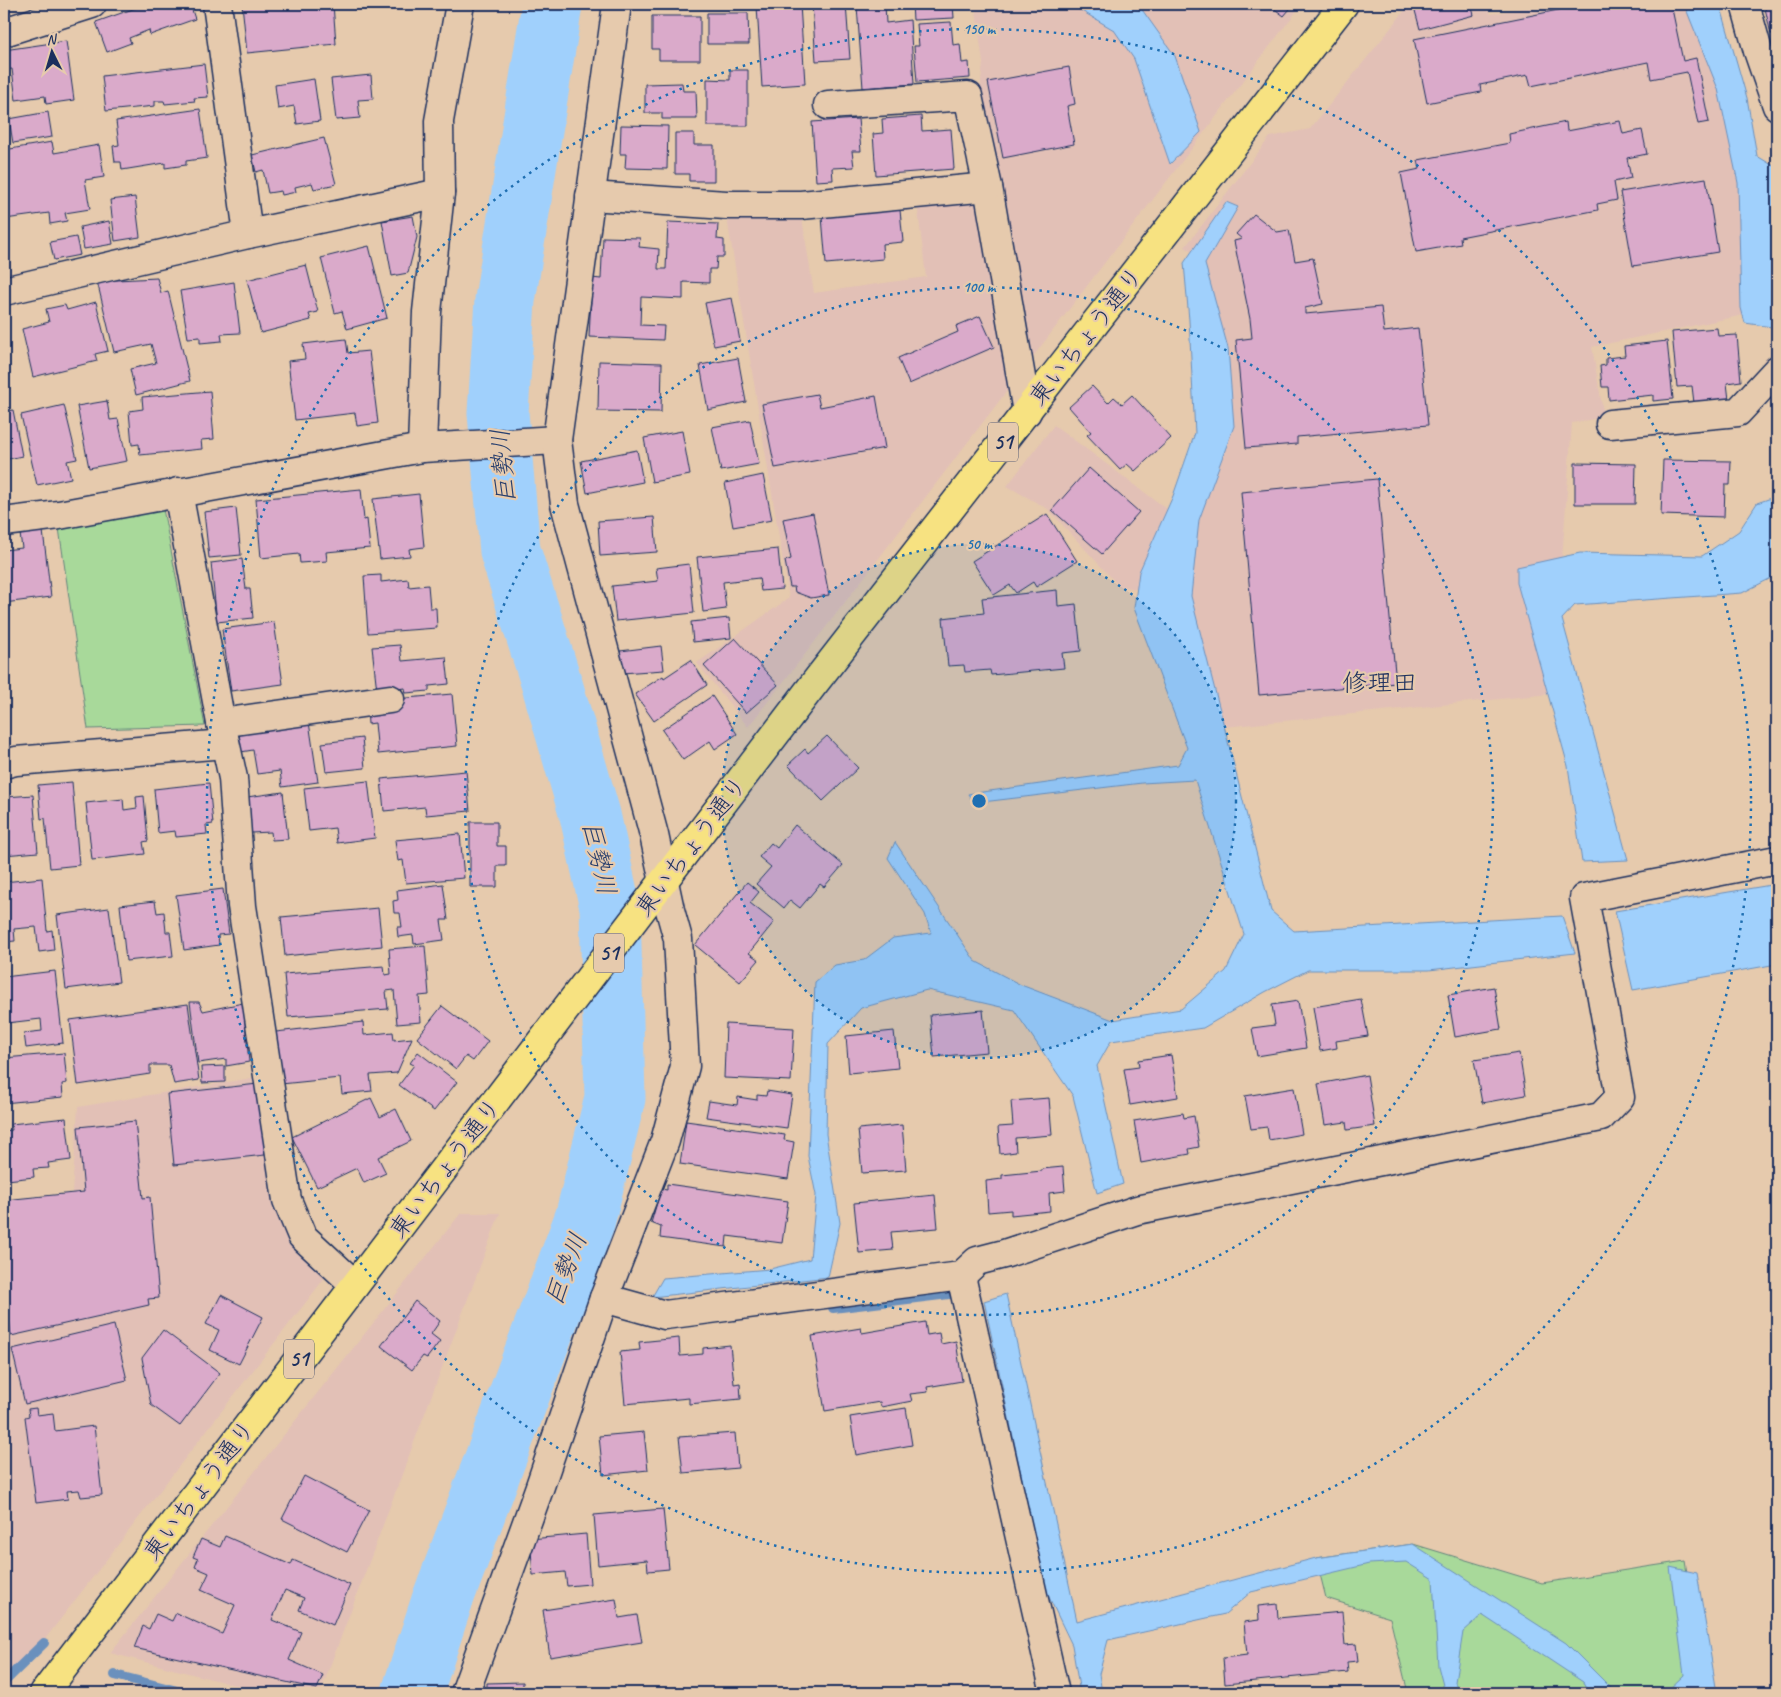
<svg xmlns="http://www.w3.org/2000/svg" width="1781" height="1697" viewBox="0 0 1781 1697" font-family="Caveat,'Klee One',sans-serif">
  <rect width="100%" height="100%" fill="#e6caad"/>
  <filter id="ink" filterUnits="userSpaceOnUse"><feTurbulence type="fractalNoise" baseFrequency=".02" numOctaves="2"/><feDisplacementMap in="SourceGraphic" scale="10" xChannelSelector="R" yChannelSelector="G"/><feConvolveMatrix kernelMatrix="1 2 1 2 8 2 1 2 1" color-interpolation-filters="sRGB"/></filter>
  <g filter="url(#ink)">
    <g fill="#e2c0b6">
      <polygon points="975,4 1302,4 1029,362 980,90 983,63"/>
      <polygon points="1410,4 1487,4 1491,14 1545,4 1695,4 1752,181 1777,308 1592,347 1604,417 1572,423 1561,573 1560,693 1215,728 1176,574 1221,405 1198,255 1185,247 1270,137 1310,129"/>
      <polygon points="978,198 1010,387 810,648 748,727 697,663 789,598 727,218 802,218 814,293 926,277 917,203"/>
      <polygon points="1054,425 1167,509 1139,572 1137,589 1119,586 1048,509 1007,486"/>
      <polygon points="269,1075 278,1204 327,1275 4,1692 4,1204 72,1193 78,1107"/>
      <polygon points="461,1213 500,1213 320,1693 266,1693 110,1653"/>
    </g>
    <g fill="#a8d99a" stroke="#62847c">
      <polygon points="163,509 205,726 88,729 59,528"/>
      <polygon points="1413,1544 1542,1583 1685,1561 1707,1693 1408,1693 1390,1618 1326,1598 1316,1558"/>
    </g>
    <g fill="#a0d0fc" stroke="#6b90bd">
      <polygon points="1064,4 1138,4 1175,56 1201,132 1170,164 1134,59 1114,30 1080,10"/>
      <polygon points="1684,4 1720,4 1747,98 1757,156 1777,168 1777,330 1772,327 1745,323 1741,308 1738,183 1718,89"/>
      <polygon points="1226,202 1238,207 1205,264 1228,348 1234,426 1199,520 1191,596 1271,911 1294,931 1562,916 1575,953 1429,970 1308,970 1265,992 1203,1028 1111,1041 1097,1066 1123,1184 1097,1193 1073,1096 1014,1010 927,990 861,1008 828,1044 826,1134 840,1223 828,1277 652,1297 663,1278 770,1269 810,1259 816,1195 808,1156 815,982 835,965 864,960 893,938 931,933 925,914 888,858 895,842 975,961 1021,985 1113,1020 1181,1009 1226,971 1244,934 1195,780 1142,783 974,803 968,794 1178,765 1187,748 1134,608 1139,572 1173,496 1195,433 1189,320 1184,263"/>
      <polygon points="1777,496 1777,575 1742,593 1575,605 1562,619 1628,860 1582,862 1568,766 1517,583 1517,567 1580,553 1702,556 1739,531 1757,503"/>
      <polygon points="1777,884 1777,964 1633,990 1615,911"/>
      <polygon points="1006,1294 1077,1621 1316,1558 1413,1544 1566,1643 1616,1693 1589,1693 1583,1682 1482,1615 1463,1632 1455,1682 1458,1693 1445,1693 1438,1666 1433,1579 1406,1562 1369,1564 1251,1592 1225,1614 1108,1640 1099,1674 1102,1693 1080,1693 1072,1645 1046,1591 984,1301"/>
      <polygon points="1670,1567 1697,1573 1717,1693 1665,1693 1684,1675"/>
    </g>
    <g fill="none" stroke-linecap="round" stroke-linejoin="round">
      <g stroke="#6b90bd" stroke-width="10">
        <polyline points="833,1308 949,1294"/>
        <polyline points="115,1675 185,1693"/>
        <polyline points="4,1682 44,1643"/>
      </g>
      <polyline stroke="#a0d0fc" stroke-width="61" points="412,1693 442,1601 585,1219 615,1098 610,907 590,815 553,688 510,551 498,413 505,300 552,4"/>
    </g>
    <g fill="#daaaca" stroke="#1b2f5e">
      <polygon points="147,4 190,4 195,19 150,35 149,30 129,38 131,43 107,52 96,22"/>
      <polygon points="242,4 333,4 336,44 247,53"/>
      <polygon points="800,4 805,84 762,87 757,6"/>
      <polygon points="812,4 846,4 850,59 816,61"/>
      <polygon points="885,4 886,23 910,20 914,84 863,88 857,6"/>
      <polygon points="912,4 953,4 954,18 913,20"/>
      <polygon points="1268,4 1294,4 1284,16"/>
      <polygon points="1425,4 1471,4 1474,15 1420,29 1414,7"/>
      <polygon points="1588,4 1671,4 1683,61 1696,58 1709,122 1698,124 1687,72 1651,79 1648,62 1531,86 1528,75 1480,85 1481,92 1427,103 1414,39"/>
      <polygon points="1764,4 1777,4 1777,33 1771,34"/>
      <polygon points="707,13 748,13 749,44 707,44"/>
      <polygon points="652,16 700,16 700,60 659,60 659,49 652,49"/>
      <polygon points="951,22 953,45 960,44 962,63 969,62 970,78 917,82 914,46 919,46 917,24"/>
      <polygon points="66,41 74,100 46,104 45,96 16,100 12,69 4,70 4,50"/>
      <polygon points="204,64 208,97 194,98 195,101 165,104 164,101 155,101 155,106 106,111 102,76"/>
      <polygon points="1069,67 1075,104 1067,106 1074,144 1003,158 988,82"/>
      <polygon points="730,70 748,70 748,126 707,126 707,79 730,80"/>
      <polygon points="371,75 373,99 358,100 360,118 336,120 331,79"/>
      <polygon points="314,79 320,121 297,124 294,106 278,109 275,85"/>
      <polygon points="682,83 683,91 696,91 697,119 662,119 662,113 645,113 645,84"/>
      <polygon points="200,109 207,158 186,161 186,165 165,168 165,163 122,170 121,162 115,162 113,146 119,145 116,121"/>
      <polygon points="48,112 52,137 13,143 9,119"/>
      <polygon points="921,116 922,131 951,129 954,169 876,175 873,134 883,133 882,119"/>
      <polygon points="858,119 861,151 852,151 854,167 832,168 833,180 816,181 812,122"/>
      <polygon points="1620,121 1623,134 1642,130 1647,154 1627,158 1631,178 1614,182 1617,200 1597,204 1598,210 1460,237 1461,244 1416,252 1401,173 1420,169 1418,160 1510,143 1509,134 1566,122 1567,131"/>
      <polygon points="621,125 668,126 667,169 625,168 626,154 620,154"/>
      <polygon points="675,133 694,133 694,145 714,145 714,181 689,181 689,174 675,174"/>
      <polygon points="324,138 336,184 314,189 312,183 295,187 296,192 282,195 281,191 268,193 263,170 256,172 252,155"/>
      <polygon points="52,142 54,153 99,145 104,177 85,180 90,209 65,213 67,221 50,224 49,213 5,219 4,150"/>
      <polygon points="1706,178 1718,252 1633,266 1620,192"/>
      <polygon points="135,197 140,237 115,241 110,200"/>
      <polygon points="900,210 903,242 882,244 883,259 826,264 822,217"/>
      <polygon points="1254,214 1277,232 1289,230 1295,261 1313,258 1323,304 1305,308 1305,314 1381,307 1384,332 1418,328 1428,425 1297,437 1297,444 1246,448 1236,340 1252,338 1250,319 1234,241 1242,239 1236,234"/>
      <polygon points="413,216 417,237 408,273 392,276 382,221"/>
      <polygon points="109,221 113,244 84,249 80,227"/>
      <polygon points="668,222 718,224 717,239 724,240 724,257 717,257 716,269 709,269 709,283 683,282 683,299 641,297 640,325 664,326 663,340 589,337 592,278 601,279 603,237 640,238 639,247 659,249 658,269 666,269"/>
      <polygon points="76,237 80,255 54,260 50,242"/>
      <polygon points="369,246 387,318 347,329 342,311 335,313 321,258"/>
      <polygon points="306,265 318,312 309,314 311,320 261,333 247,280"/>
      <polygon points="157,278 161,293 168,291 190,381 136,395 130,369 156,363 151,344 114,352 97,281"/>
      <polygon points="234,282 240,333 221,334 222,341 200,343 200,337 188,338 180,291"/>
      <polygon points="732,298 740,341 714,346 705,303"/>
      <polygon points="96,302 108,351 95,354 97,361 33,377 22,329 49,322 46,309 65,305 67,310"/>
      <polygon points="980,316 994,347 909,384 898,358 958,332 956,326"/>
      <polygon points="1717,328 1718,336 1737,335 1741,381 1727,383 1729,400 1694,403 1692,386 1677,387 1672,332"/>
      <polygon points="346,339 348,353 369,351 378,423 357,426 355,413 295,420 288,361 305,359 303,344"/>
      <polygon points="1667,341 1673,399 1653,401 1653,395 1609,400 1608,387 1602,387 1600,366 1606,365 1606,358 1625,356 1624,346"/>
      <polygon points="738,358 746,402 708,410 700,365"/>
      <polygon points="599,361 662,363 661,412 598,411"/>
      <polygon points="1092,386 1108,403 1114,397 1122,404 1132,395 1171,438 1135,471 1127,464 1120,470 1087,435 1091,432 1069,407"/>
      <polygon points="210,391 214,439 201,440 202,449 140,455 139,444 132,445 129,411 143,409 142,397"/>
      <polygon points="817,394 820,407 876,396 885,448 775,468 762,404"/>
      <polygon points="107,401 110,420 118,419 127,461 89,468 77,406"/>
      <polygon points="64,405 77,459 67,461 71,478 37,485 21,415"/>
      <polygon points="13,410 22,456 4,460 4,412"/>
      <polygon points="750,420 759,464 721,471 712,427"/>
      <polygon points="682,431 690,475 652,482 644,438"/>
      <polygon points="637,450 643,482 587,493 581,461"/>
      <polygon points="1663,460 1731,461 1730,485 1725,485 1724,517 1661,515"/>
      <polygon points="1575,463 1636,464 1635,504 1575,504"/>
      <polygon points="1089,468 1139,512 1102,554 1052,510"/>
      <polygon points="763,475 772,520 733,527 725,483"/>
      <polygon points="1377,479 1396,683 1259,695 1241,492"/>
      <polygon points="361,489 364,520 367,519 370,548 326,552 327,561 300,563 299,554 261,558 256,499"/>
      <polygon points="419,494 424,547 409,549 410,556 380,559 373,499"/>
      <polygon points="236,508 241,555 209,558 204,512"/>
      <polygon points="813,513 829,595 811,598 795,592 794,587 790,587 785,561 791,559 783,519"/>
      <polygon points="1047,514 1077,561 1036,587 1033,582 1016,593 1010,585 994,595 972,561"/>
      <polygon points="654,517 657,552 600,556 598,521"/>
      <polygon points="43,531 51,597 4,603 4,550 22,548 20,534"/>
      <polygon points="778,549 782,589 761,591 759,578 723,582 726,609 703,612 697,557"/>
      <polygon points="242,559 246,589 250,589 253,618 217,622 211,563"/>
      <polygon points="689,564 694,613 616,621 612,586 658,581 656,568"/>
      <polygon points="381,575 381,582 408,579 409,587 428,585 430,608 436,608 437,628 368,633 364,576"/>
      <polygon points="1057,590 1058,606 1076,604 1081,651 1062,653 1064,668 991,675 990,670 965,672 964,665 948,666 943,618 984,613 982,598"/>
      <polygon points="729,618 731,638 693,642 691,622"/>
      <polygon points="274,622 283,684 231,691 222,629"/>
      <polygon points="735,638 778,685 746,713 704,666"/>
      <polygon points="400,645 402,661 446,657 449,684 429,686 429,691 406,693 405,688 377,691 372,647"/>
      <polygon points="661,646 664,670 622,673 620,651"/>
      <polygon points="691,660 707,685 654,721 635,694 663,676 664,678"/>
      <polygon points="452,694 457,746 378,754 375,723 368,724 367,709 373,701"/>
      <polygon points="712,696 737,734 715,749 710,741 683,760 662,730"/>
      <polygon points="309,722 318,782 282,787 280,771 257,774 253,750 241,752 239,732"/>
      <polygon points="827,736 858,768 823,801 788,765 805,749 808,753"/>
      <polygon points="362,738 365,768 326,772 322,743"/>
      <polygon points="466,771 470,811 426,815 425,807 384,811 381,779"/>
      <polygon points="368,781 375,838 337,843 335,828 309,831 304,788"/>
      <polygon points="72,782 79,865 50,868 45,818 41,819 38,785"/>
      <polygon points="209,783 213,824 206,825 207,834 176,837 175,831 158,833 154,789"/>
      <polygon points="4,790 5,790 6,797 33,795 38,852 4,855"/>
      <polygon points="283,792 288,839 272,840 271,832 251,833 247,797"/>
      <polygon points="144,796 148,841 143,842 145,854 92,860 86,803 123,799 124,810 137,808 136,797"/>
      <polygon points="470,822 497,822 497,846 506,846 506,866 497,866 497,887 470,887"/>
      <polygon points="795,825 843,865 824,887 820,884 800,908 790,900 784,908 756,884 771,867 759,857 771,843 777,848"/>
      <polygon points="460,834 464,878 406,883 403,860 398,861 395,840"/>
      <polygon points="42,878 47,931 52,930 54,950 39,952 36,927 14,929 15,941 4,942 4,882"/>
      <polygon points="747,882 759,892 750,903 774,922 749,953 759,960 740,982 695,945"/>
      <polygon points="443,884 448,920 441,920 444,940 414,944 413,935 398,937 397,927 402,927 400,913 394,913 393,901 398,900 397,890"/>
      <polygon points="223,889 229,934 218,935 219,945 184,950 176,895"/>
      <polygon points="155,901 157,913 164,912 166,932 170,932 173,956 126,961 120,905"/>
      <polygon points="109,908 119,982 66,989 57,915"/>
      <polygon points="378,908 382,946 285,956 281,917"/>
      <polygon points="425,946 429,995 419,996 421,1022 397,1024 394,990 386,991 388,1009 288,1017 284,974 384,966 385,975 391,974 389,949"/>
      <polygon points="55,971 63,1043 26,1048 24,1033 42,1031 41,1019 7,1023 6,1019 4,1019 4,977"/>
      <polygon points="1494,987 1501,1029 1455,1037 1448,995"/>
      <polygon points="1361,999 1368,1036 1336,1041 1337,1048 1320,1051 1313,1007"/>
      <polygon points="1298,1001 1306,1048 1257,1056 1252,1028 1275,1025 1272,1005"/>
      <polygon points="190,1002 199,1002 203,1011 243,1003 249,1062 226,1066 226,1059 198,1063"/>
      <polygon points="188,1004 199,1080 174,1084 169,1065 150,1065 150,1074 78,1085 70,1020"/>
      <polygon points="442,1006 488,1041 473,1061 466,1056 456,1069 417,1038"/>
      <polygon points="983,1010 987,1052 934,1057 930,1015"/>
      <polygon points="363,1022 364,1035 393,1032 394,1040 412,1038 397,1073 370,1075 372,1091 342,1094 340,1078 281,1084 276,1032"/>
      <polygon points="726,1024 794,1028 791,1081 724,1078"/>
      <polygon points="894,1031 898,1068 849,1073 846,1036"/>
      <polygon points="418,1052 457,1082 434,1111 399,1085 414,1065 410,1063"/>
      <polygon points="64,1053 67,1083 62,1084 63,1097 4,1103 4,1058"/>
      <polygon points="1519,1053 1526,1095 1482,1103 1474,1060"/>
      <polygon points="1171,1055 1178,1097 1130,1105 1124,1069 1139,1067 1138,1060"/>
      <polygon points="225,1066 225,1082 202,1083 201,1067"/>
      <polygon points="1367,1075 1375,1126 1347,1130 1346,1122 1325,1125 1318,1084"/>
      <polygon points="258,1084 265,1155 174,1165 167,1094"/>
      <polygon points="1294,1088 1302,1134 1269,1140 1267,1127 1251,1129 1245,1096"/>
      <polygon points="767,1091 792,1095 787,1128 706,1117 709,1101 737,1105 738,1097 757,1100 757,1095 766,1096"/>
      <polygon points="371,1098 380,1117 396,1109 411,1141 378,1157 386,1173 364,1183 357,1168 317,1187 292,1137"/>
      <polygon points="1049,1098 1052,1135 1015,1138 1016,1152 1000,1154 998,1127 1013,1126 1011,1101"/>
      <polygon points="1183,1113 1184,1118 1194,1116 1199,1147 1189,1149 1190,1154 1141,1163 1134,1121"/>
      <polygon points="66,1118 71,1160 48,1163 49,1168 33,1169 34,1177 7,1180 4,1151 4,1131 12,1130 11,1124"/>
      <polygon points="135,1121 143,1198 150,1197 159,1298 148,1299 149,1305 11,1336 4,1271 4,1200 84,1192 78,1127"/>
      <polygon points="686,1121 785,1135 784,1140 794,1142 788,1179 680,1164"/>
      <polygon points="902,1125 906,1170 862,1173 858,1129"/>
      <polygon points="1063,1167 1065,1191 1049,1193 1050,1211 1011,1215 1011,1210 988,1212 986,1181 1002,1179 1002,1175 1042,1171 1042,1169"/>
      <polygon points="667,1184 788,1201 782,1243 727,1236 726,1247 660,1238 661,1227 651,1223 661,1189 667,1190"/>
      <polygon points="935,1195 938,1228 891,1232 893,1250 859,1253 854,1203"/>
      <polygon points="221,1295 263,1317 239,1364 210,1350 219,1330 206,1324"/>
      <polygon points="415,1301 440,1321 431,1334 440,1341 427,1358 423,1356 412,1370 381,1346"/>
      <polygon points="925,1322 927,1335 939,1333 941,1344 956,1341 962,1381 927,1387 928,1392 910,1394 912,1401 881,1407 880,1402 825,1411 812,1336 861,1328 862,1333"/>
      <polygon points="114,1325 127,1380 25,1404 12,1349"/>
      <polygon points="163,1330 220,1373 180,1426 151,1405 142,1358"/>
      <polygon points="679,1338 680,1356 703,1354 703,1348 730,1345 734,1384 740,1383 741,1399 689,1404 689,1398 625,1404 620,1352 640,1350 639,1342"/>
      <polygon points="36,1408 37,1415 53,1413 55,1431 94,1426 102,1495 81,1497 79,1490 67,1491 68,1499 36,1503 25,1417 29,1416 28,1409"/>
      <polygon points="906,1408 912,1445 856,1455 850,1417"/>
      <polygon points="644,1432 648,1470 603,1475 599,1436"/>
      <polygon points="735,1433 738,1468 683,1473 679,1437"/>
      <polygon points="304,1476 369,1510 347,1552 282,1519"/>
      <polygon points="663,1509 669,1569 648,1571 647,1560 598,1565 594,1515"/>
      <polygon points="586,1534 590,1584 567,1586 565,1572 533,1575 530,1539"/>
      <polygon points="225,1536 291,1565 293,1560 350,1585 333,1625 299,1610 304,1598 285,1590 272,1620 301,1632 289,1660 323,1675 317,1689 134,1648 143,1626 149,1629 156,1614 172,1621 176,1613 222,1634 235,1605 201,1590 209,1573 195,1567 198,1559 193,1557 201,1539 220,1547"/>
      <polygon points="616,1599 619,1618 637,1615 642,1642 550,1657 543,1610"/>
      <polygon points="1277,1604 1278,1618 1342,1612 1345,1645 1356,1644 1358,1661 1347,1662 1348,1672 1225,1684 1223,1658 1247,1655 1244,1622 1259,1620 1258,1606"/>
      <polygon points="523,1682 523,1693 487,1693 487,1683"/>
    </g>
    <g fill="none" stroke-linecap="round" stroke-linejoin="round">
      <defs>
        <g id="street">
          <polyline points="217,4 248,234"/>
          <polyline points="1745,4 1758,51 1777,106"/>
          <polyline points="4,32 92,4"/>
          <polyline points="828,105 968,96 988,187 1027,412"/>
          <polyline points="590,196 726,205 801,205 988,187"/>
          <polyline points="4,291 248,234 440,193"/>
          <polyline points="1610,424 1738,412 1777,370"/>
          <polyline points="422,448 427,312 440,193 439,121 460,4"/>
          <polyline points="178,492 221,723 233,778 242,906 287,1200 302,1236 355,1285"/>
          <polyline points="4,522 59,515 422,448 557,440"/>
          <polyline points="221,723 390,699"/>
          <polyline points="4,764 16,761 225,744"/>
          <polyline points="961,1276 1055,1693"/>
          <polyline points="604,1298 665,1315 961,1276 977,1261 1004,1254 1137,1210 1601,1117 1620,1097 1584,898 1777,860"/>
          <polyline points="465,1693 539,1489 604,1298 665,1141 685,1066 678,939 670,910 654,835 565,504 557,440 617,4"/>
        </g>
        <polyline id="primary" points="44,1693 813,685 1344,4"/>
      </defs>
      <use href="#street" stroke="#1b2f5e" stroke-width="31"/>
      <use href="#primary" stroke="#1b2f5e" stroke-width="31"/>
      <use href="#street" stroke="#e6caad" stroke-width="28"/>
      <use href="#primary" stroke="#f7e281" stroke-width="28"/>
    </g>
  </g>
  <circle cx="979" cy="801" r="257" fill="#1f6fb2" fill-opacity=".12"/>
  <g fill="none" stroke="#1f6fb2" stroke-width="2.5" stroke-dasharray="2.5 5">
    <circle cx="979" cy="801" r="257"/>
    <circle cx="979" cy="801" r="514"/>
    <circle cx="979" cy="801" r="772"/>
  </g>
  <g text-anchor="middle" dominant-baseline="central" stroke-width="4.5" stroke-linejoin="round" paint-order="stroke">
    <g fill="#e6caad" stroke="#585e76" stroke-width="1">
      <rect x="988" y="422.5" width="30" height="39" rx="4"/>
      <rect x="594" y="933.5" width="30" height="39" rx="4"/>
      <rect x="284" y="1339.5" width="30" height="39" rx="4"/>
    </g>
    <g font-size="22" font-weight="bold" fill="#1b2f5e">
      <text x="1003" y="442">51</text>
      <text x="609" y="953">51</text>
      <text x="299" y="1359">51</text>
    </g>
    <g font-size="24" fill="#1b2f5e" stroke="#e6caad">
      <text transform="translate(1086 336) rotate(-52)">東いちょう通り</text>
      <text transform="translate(691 846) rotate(-53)">東いちょう通り</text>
      <text transform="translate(445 1168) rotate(-53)">東いちょう通り</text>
      <text transform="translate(199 1490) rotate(-53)">東いちょう通り</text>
    </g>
    <g font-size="25" font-style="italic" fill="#283f6e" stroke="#e6caad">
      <text transform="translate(503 466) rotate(-95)">巨勢川</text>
      <text transform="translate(599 858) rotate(77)">巨勢川</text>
      <text transform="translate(566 1269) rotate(-69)">巨勢川</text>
    </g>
    <g font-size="25" fill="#1b2f5e" stroke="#e6caad">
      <text x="1380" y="683">修理田</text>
    </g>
  </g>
  <circle cx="979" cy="801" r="8" fill="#1f6fb2" stroke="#e6caad" stroke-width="2.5"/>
  <g font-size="15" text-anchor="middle" font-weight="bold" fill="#1f6fb2" stroke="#e6caad" stroke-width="4.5" stroke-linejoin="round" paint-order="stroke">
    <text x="979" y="34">150 m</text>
    <text x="979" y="292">100 m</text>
    <text x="979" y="549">50 m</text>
  </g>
  <rect width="1781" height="1697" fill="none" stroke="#e6caad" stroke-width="20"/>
  <rect x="10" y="10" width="1761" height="1677" fill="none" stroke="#1b2f5e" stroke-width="2" filter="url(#ink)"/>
  <g transform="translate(52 52) rotate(355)" stroke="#e6caad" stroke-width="4" paint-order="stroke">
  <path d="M0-4L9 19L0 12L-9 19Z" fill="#1b2f5e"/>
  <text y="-8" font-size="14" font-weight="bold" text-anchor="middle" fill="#1b2f5e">N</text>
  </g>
</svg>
